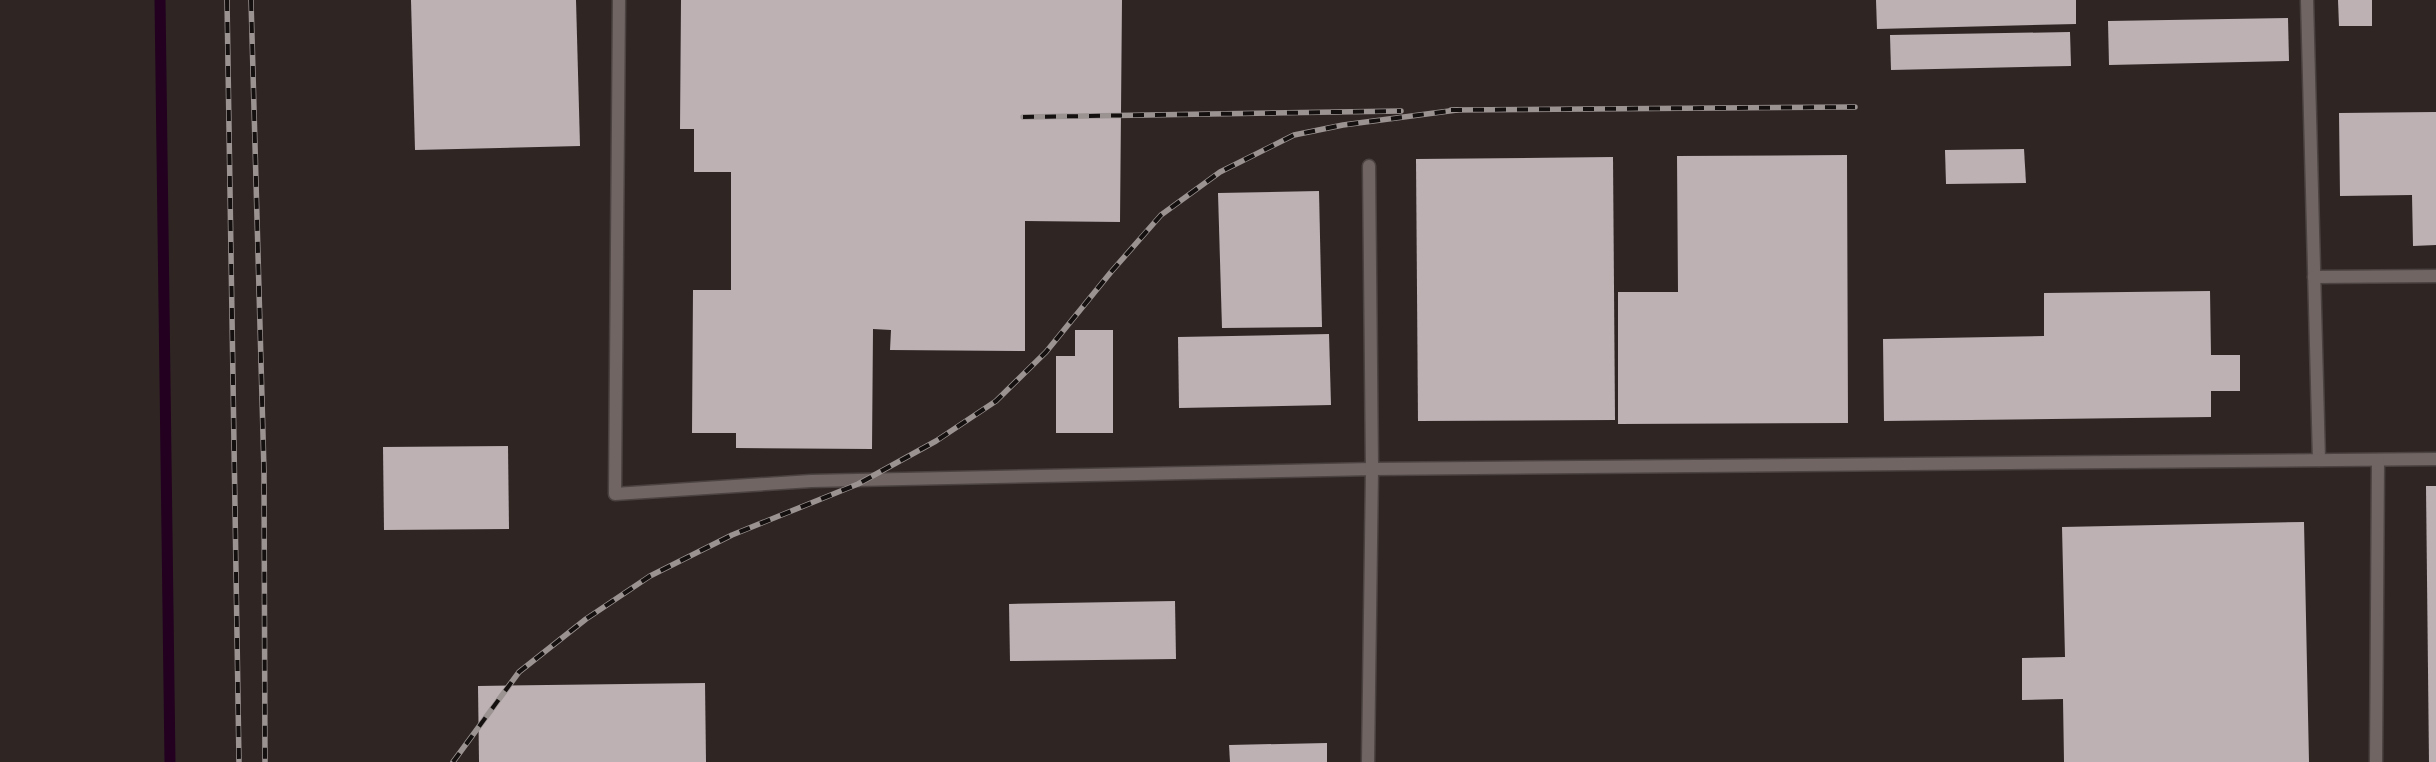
<svg xmlns="http://www.w3.org/2000/svg" width="2436" height="762" viewBox="0 0 2436 762" font-family="Mulish,sans-serif">
  <rect width="100%" height="100%" fill="#2f2624"/>
  <g fill="none" stroke-linecap="round" stroke-linejoin="round">
    <polyline stroke="#23001f" stroke-width="11" points="160,0 170,762"/>
  </g>
  <g fill="#bdb1b4">
    <polygon points="411,0 576,0 580,146 415,150"/>
    <polygon points="681,0 1122,0 1120,222 1025,221 1025,351 890,350 891,330 873,329 872,449 736,448 736,433 692,433 693,290 731,290 731,172 694,172 694,129 680,129"/>
    <polygon points="1876,0 2076,0 2076,24 1877,29"/>
    <polygon points="2338,0 2372,0 2372,26 2339,26"/>
    <polygon points="2288,18 2289,61 2109,65 2108,21"/>
    <polygon points="2070,32 2071,66 1891,70 1890,35"/>
    <polygon points="2436,112 2436,245 2413,246 2412,195 2340,196 2339,113"/>
    <polygon points="2024,149 2026,183 1946,184 1945,150"/>
    <polygon points="1847,155 1848,423 1618,424 1618,292 1678,292 1677,156"/>
    <polygon points="1613,157 1615,420 1418,421 1416,159"/>
    <polygon points="1319,191 1322,327 1222,328 1218,193"/>
    <polygon points="2210,291 2211,355 2240,355 2240,391 2211,391 2211,417 1884,421 1883,339 2044,336 2044,293"/>
    <polygon points="1075,330 1113,330 1113,433 1056,433 1056,356 1075,356"/>
    <polygon points="1329,334 1331,405 1179,408 1178,337"/>
    <polygon points="508,446 509,529 384,530 383,447"/>
    <polygon points="2426,486 2436,486 2436,762 2429,762"/>
    <polygon points="2304,522 2309,762 2064,762 2063,699 2022,700 2022,658 2065,657 2062,527"/>
    <polygon points="1175,601 1176,659 1010,661 1009,604"/>
    <polygon points="705,683 706,762 479,762 478,686"/>
    <polygon points="1327,743 1327,762 1230,762 1229,745"/>
  </g>
  <g fill="none" stroke-linecap="round" stroke-linejoin="round">
    <defs>
      <g id="minor">
        <polyline points="619,0 615,494 811,481 1372,469 1368,762"/>
        <polyline points="2307,0 2319,460"/>
        <polyline points="1369,166 1372,469 2436,459"/>
        <polyline points="2314,277 2436,276"/>
        <polyline points="2376,762 2378,460"/>
      </g>
    </defs>
    <use href="#minor" stroke="#4b4341" stroke-width="15"/>
    <use href="#minor" stroke="#706563" stroke-width="12"/>
    <defs>
      <g id="rail">
        <polyline points="227,0 239,762"/>
        <polyline points="251,0 264,471 265,762"/>
        <polyline points="1451,110 1855,107"/>
        <polyline points="1023,117 1401,111"/>
        <polyline points="453,762 519,672 586,619 650,576 732,535 858,484 936,441 996,401 1046,352 1111,272 1161,215 1220,172 1294,135 1343,125 1457,110"/>
      </g>
    </defs>
    <use href="#rail" stroke="#9b9392" stroke-width="5.5"/>
    <use href="#rail" stroke="#14100f" stroke-width="4" stroke-dasharray="11" stroke-linecap="butt"/>
  </g>
</svg>
